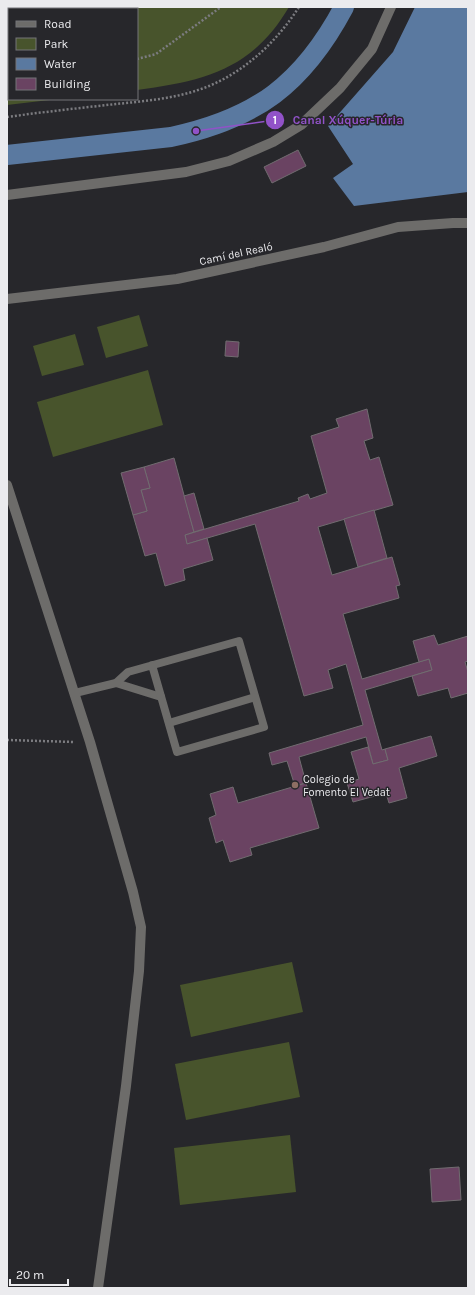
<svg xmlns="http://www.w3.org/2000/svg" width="475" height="1295" viewBox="0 0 475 1295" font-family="Karla,sans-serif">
  <rect width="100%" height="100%" fill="#27272b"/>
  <g fill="#48542c">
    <path d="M7 7H289C252 70 204 81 137 90V9H9V99H58L7 105Z"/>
    <polygon points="139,315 148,346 106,358 97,327"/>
    <polygon points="75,334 84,365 42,376 33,346"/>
    <polygon points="148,370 163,425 53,457 37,402"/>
    <polygon points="292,962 303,1012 191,1037 180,985"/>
    <polygon points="289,1042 300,1097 186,1120 175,1064"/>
    <polygon points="290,1135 296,1192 180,1205 174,1148"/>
  </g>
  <polygon fill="#5a79a0" points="415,7 468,7 468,192 354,206 333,178 353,164 328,126 393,52"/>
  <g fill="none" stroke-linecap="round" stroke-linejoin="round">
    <path stroke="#5a79a0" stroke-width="20" d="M7 155 171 137C256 119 303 84 344 7"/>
  </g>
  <g fill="#6a4362" stroke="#716c70">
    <polygon points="298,150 306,166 272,183 264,167"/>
    <polygon points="226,341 239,342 238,357 225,356"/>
    <polygon points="367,409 373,438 364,441 370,460 379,457 393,505 318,527 332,575 392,557 400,585 396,586 399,598 343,614 362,679 429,659 432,670 365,690 382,750 385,749 388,760 373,764 366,737 299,757 306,783 295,786 287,761 272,765 269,753 363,725 346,664 328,670 333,688 304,696 255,524 187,544 185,535 299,501 298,498 308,494 310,499 327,493 311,436 339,427 336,419"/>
    <polygon points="174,458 194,532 185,535 187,544 207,538 213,560 183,569 185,580 165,586 156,553 145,556 133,515 147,511 141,490 150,488 144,467"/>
    <polygon points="144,467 150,488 141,490 147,511 133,515 121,473"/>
    <polygon points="194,493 204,529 194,532 184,496"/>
    <polygon points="374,510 387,558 358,567 344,519"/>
    <polygon points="434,635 438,645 468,636 468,661 465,662 468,672 468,693 451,698 448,688 418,696 412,676 432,670 429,659 419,662 413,641"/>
    <polygon points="431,736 437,756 399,768 407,798 389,803 386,793 353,802 347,783 359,779 351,752 368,747 373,764 388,760 385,749"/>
    <polygon points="306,783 319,828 250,848 252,855 230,862 223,840 216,843 209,818 216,815 210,794 233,787 238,803"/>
    <polygon points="459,1167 461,1200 432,1202 430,1169"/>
  </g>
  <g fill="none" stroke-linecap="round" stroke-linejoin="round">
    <g stroke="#7c7c80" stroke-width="2.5" stroke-dasharray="2 2" stroke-linecap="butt">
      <polyline points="7,36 9,37"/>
      <polyline points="137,59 156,54 221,7"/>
      <path d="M7 117C43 112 80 108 116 104 147 101 180 98 209 86 247 70 277 41 299 7"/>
      <polyline points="7,740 74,742"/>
    </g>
    <g stroke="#6d6c6a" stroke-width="8">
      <polyline points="116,683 161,697"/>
      <polyline points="75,693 116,683 128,672 239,641 264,727 177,752 152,665"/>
      <polyline points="169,723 255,697"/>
    </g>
    <g stroke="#6d6c6a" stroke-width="10">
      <polyline points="7,195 186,172 229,161 273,142 301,125 340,88 372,49 391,7"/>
      <polyline points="7,299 177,279 324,247 398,227 453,223 468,223"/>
      <polyline points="7,485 90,742 133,892 141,927 139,971 126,1086 98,1288"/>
    </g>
  </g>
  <circle fill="#8d6e63" stroke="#27272b" stroke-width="1.5" cx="295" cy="785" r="4"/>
  <g text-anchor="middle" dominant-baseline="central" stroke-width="3" stroke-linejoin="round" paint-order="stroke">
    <g font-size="11" fill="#ebebee" stroke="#27272b">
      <text transform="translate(236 254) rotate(-12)">Camí del Realó</text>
    </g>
    <g font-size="11" fill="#ebebee" stroke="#27272b" text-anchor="start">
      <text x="303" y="779">Colegio de<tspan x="303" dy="13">Fomento El Vedat</tspan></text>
    </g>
  </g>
  <path fill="none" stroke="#9152c8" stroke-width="1.5" d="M196 131L275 120"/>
  <g fill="#9152c8" stroke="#27272b" stroke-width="1.5">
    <circle cx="196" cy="131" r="4"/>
    <circle cx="275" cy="120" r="10"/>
  </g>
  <g font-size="12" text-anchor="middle" font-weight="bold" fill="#fff">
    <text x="275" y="124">1</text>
  </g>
  <g font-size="12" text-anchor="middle" font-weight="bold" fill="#9152c8" stroke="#27272b" stroke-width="3" stroke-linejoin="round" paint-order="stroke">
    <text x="348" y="124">Canal Xúquer-Túria</text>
  </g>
  <rect width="475" height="1295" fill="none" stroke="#ebebee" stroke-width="16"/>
  <rect x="8" y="8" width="130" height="92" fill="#27272b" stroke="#757579"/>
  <rect x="16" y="21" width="20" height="6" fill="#6d6c6a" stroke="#757579"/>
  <text x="44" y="28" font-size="12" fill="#ebebee">Road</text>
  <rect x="16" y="38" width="20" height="12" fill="#48542c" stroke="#757579"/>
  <text x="44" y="48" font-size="12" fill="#ebebee">Park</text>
  <rect x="16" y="58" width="20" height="12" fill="#5a79a0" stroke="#757579"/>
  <text x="44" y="68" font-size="12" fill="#ebebee">Water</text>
  <rect x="16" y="78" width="20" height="12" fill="#6a4362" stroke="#757579"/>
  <text x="44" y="88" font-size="12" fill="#ebebee">Building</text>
  <path d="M10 1279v6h58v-6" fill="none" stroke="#ebebee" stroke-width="2"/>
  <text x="16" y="1279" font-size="12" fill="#ebebee" stroke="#27272b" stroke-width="3" paint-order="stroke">20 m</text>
</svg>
